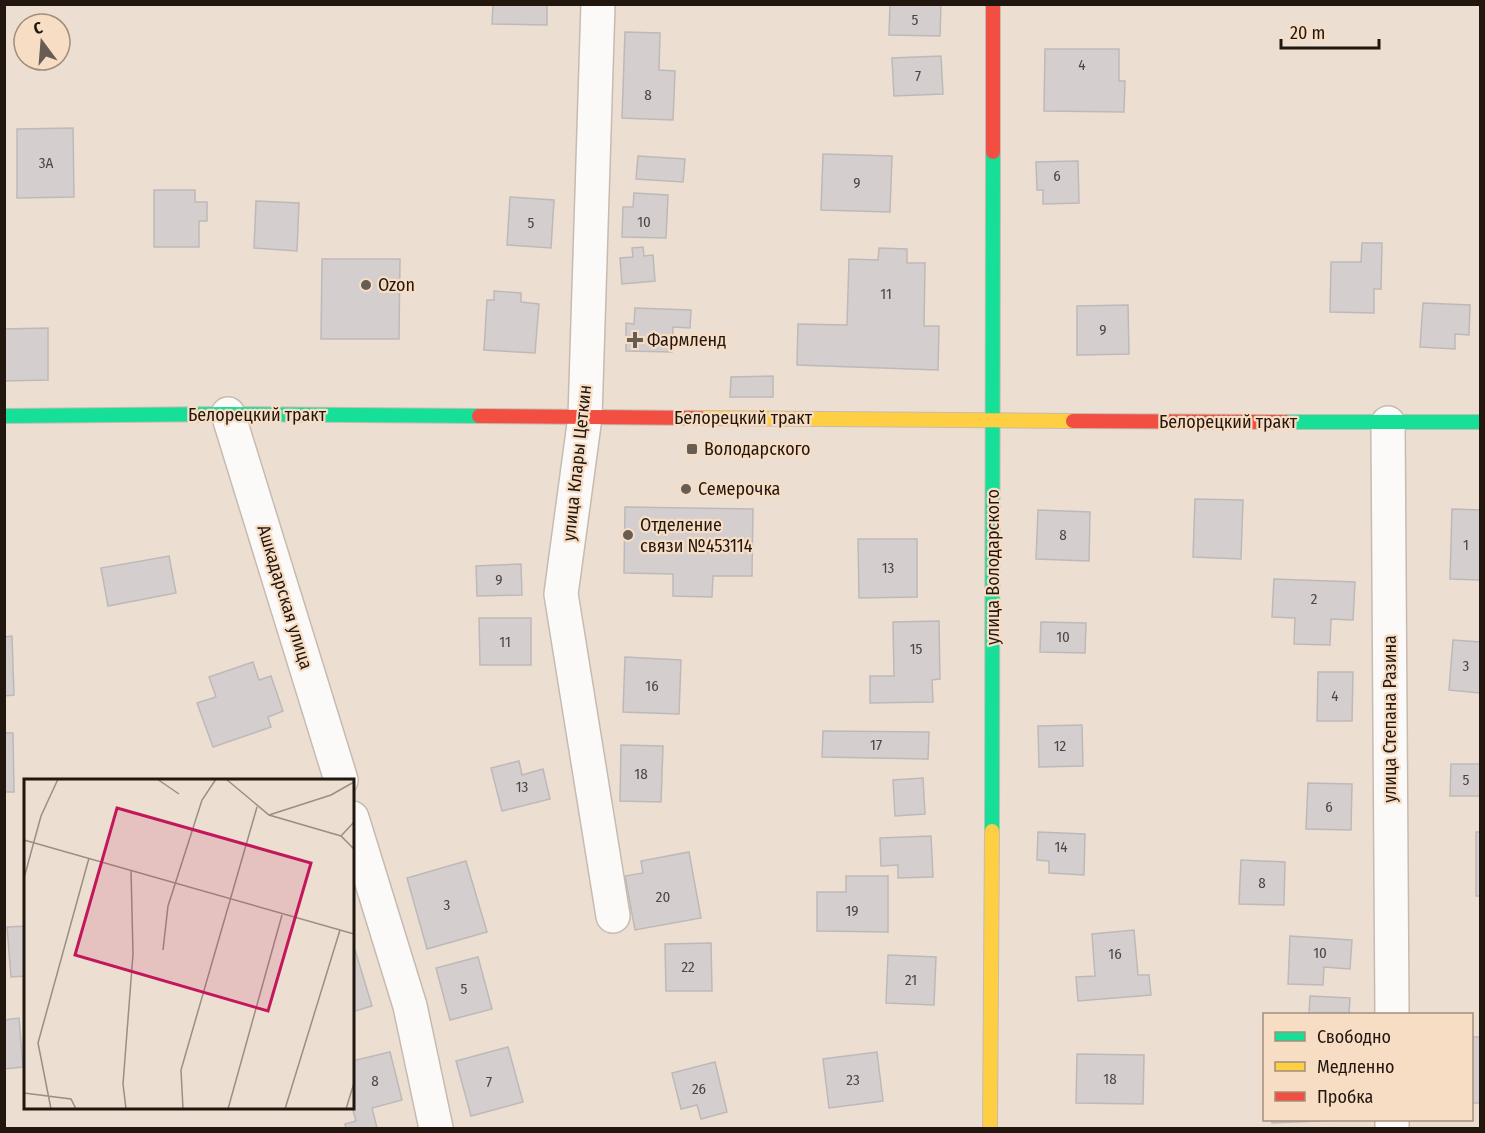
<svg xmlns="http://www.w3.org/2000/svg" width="1485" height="1133" viewBox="0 0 1485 1133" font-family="'Fira Sans Condensed',sans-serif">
  <rect width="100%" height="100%" fill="#ecded1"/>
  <g fill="#d4cece" stroke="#beb9b9" stroke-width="1.5">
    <polygon points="493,4 547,4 547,25 492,24"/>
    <polygon points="890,4 941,4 940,36 889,35"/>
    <polygon points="625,32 660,33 659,70 675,71 673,120 622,118"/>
    <polygon points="1045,49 1119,49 1119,81 1125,81 1124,112 1044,111"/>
    <polygon points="941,56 943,94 894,96 892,58"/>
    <polygon points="73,128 74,197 17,198 17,129"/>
    <polygon points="823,154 892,156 890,212 821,210"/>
    <polygon points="638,156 685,159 683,182 636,179"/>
    <polygon points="1078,161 1079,203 1043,204 1043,190 1037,190 1036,162"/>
    <polygon points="154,190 195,190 195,202 207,202 207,221 199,221 199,247 154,247"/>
    <polygon points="634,193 668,195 666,238 622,237 623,207 633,207"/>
    <polygon points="510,197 554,200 551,248 507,245"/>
    <polygon points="256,201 299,203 297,251 254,248"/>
    <polygon points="1362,243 1382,243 1381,289 1374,289 1374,313 1330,312 1331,262 1361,262"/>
    <polygon points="643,247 644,256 653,255 655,281 622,284 620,258 633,257 632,248"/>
    <polygon points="879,248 907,249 907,263 925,263 924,326 939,326 938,370 797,365 798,324 847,325 849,259 878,260"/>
    <polygon points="322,259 400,259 399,339 321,339"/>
    <polygon points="494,291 521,293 521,302 539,304 535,353 484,350 487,300 494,300"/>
    <polygon points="1423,303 1470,305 1469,335 1455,334 1455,349 1420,347"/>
    <polygon points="1128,305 1129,354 1077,355 1077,306"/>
    <polygon points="635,308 691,310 690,328 673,327 672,352 626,351 626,323 634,324"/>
    <polygon points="48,328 48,380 4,381 4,329"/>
    <polygon points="773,376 773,397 730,397 731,377"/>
    <polygon points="1195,499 1243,500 1241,559 1193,557"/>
    <polygon points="625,507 753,509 752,576 713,576 712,597 673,596 673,574 624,573"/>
    <polygon points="1452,509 1480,510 1480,580 1450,579"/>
    <polygon points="1038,510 1090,512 1089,561 1036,559"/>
    <polygon points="858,539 917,539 917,597 859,598"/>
    <polygon points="169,556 176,593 108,606 101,568"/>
    <polygon points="521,564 522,595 477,596 476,566"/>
    <polygon points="1274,579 1355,582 1353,620 1331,619 1330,645 1294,644 1295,618 1272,617"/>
    <polygon points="479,618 531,618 531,665 480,665"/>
    <polygon points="939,621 940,679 932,680 933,702 870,703 870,676 894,676 893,622"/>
    <polygon points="1041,622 1086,623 1085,653 1040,652"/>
    <polygon points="12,636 14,695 4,696 4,637"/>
    <polygon points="1453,640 1480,642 1480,693 1449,690"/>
    <polygon points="625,657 681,660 679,714 623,712"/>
    <polygon points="253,662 259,680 271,676 283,711 268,717 271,727 213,747 197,703 216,697 209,677"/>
    <polygon points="1318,672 1353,672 1352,721 1317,721"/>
    <polygon points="1082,725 1083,766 1039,767 1038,726"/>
    <polygon points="823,731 929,732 928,759 822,757"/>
    <polygon points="4,733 13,733 14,792 4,792"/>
    <polygon points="621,745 663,746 661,802 620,801"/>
    <polygon points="519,761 522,775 543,769 550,799 502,811 491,768"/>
    <polygon points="1451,764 1480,764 1480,796 1450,796"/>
    <polygon points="923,778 925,814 895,816 893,780"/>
    <polygon points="1308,783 1352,784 1351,830 1306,829"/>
    <polygon points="1038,832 1085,834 1084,875 1049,873 1049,861 1037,860"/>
    <rect x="1476" y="832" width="4" height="64"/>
    <polygon points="931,836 933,877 898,878 898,865 881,866 880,838"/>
    <polygon points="689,852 701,918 635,930 625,876 643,873 641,861"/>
    <polygon points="1241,860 1285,862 1284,905 1239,904"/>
    <polygon points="466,861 487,932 427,949 407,878"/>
    <polygon points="846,876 888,876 888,932 817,931 817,892 846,892"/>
    <polygon points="26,926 26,976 11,977 7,927"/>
    <polygon points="1134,930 1138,975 1149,975 1151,995 1078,1001 1076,977 1095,976 1092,934"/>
    <polygon points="1290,936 1352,940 1350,969 1324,967 1323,985 1288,984"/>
    <polygon points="352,940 372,1006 352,1012"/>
    <polygon points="711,943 712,991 666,991 665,944"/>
    <polygon points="888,955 936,957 934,1005 886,1003"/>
    <polygon points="478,957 492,1009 450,1020 436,968"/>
    <polygon points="1310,996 1350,998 1349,1014 1309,1014"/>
    <polygon points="19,1018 23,1067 4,1069 4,1020"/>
    <rect x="1472" y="1037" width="8" height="66"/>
    <polygon points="508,1047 523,1102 471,1116 456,1061"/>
    <polygon points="390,1052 402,1100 372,1108 377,1128 346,1128 345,1124 356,1121 352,1107 352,1061"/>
    <polygon points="877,1052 883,1101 829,1108 823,1059"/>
    <polygon points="1077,1054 1144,1055 1143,1104 1076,1103"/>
    <polygon points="715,1062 727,1112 701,1119 697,1105 681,1109 672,1073"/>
    <polygon points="1272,1120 1342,1120 1272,1123"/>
  </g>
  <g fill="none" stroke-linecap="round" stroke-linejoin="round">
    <defs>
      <g id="street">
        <polyline points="598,4 585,417 561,594 613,916"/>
        <polyline points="228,414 341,780"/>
        <polyline points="1388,423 1392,1014"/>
        <polyline points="352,818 410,1006 436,1128"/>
        <polyline points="1392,1120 1392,1128"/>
      </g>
      <g id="fast">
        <polyline points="4,416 228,414 479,416"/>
        <polyline points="1285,422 1480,422"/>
        <polyline points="992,831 993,152"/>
      </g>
      <g id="slow">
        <polyline points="700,418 1073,421"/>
        <polyline points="990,1128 992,831"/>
      </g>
      <g id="jam">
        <polyline points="993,4 993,152"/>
        <polyline points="479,416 700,418"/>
        <polyline points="1073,421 1285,422"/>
      </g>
    </defs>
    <use href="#street" stroke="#c6bbb1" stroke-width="36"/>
    <use href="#fast" stroke="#c6bbb1" stroke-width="16"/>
    <use href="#slow" stroke="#c6bbb1" stroke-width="16"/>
    <use href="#jam" stroke="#c6bbb1" stroke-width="16"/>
    <use href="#street" stroke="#fcfaf8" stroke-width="33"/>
    <use href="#fast" stroke="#16e098" stroke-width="14"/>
    <use href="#slow" stroke="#ffcf43" stroke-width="14"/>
    <use href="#jam" stroke="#f24e42" stroke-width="14"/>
  </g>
  <g fill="#685d53" stroke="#f8ddc5" stroke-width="2">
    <circle cx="366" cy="285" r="6"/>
    <path d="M632 331h6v6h6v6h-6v6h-6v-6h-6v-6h6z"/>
    <rect x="686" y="443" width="12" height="12" rx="3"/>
    <circle cx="686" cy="489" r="6"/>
    <circle cx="628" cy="535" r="6"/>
  </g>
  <g text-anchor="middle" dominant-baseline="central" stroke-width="4.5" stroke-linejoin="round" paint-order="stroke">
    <g font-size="15" fill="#4e453f">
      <text x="915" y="20">5</text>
      <text x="1082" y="65">4</text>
      <text x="918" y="76">7</text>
      <text x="648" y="95">8</text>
      <text x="46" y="163">3А</text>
      <text x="1057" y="176">6</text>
      <text x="857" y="183">9</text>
      <text x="644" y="222">10</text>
      <text x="531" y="223">5</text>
      <text x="886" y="294">11</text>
      <text x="1103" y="330">9</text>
      <text x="1063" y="535">8</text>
      <text x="1466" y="545">1</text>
      <text x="888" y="568">13</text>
      <text x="499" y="580">9</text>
      <text x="1314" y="599">2</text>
      <text x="1063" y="637">10</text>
      <text x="505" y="642">11</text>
      <text x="916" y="649">15</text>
      <text x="1466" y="666">3</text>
      <text x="652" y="686">16</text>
      <text x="1335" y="696">4</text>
      <text x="876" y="745">17</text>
      <text x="1060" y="746">12</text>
      <text x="641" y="774">18</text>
      <text x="1466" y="780">5</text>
      <text x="522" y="787">13</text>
      <text x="1329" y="807">6</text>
      <text x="1061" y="847">14</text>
      <text x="1262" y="883">8</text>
      <text x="663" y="897">20</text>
      <text x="447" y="905">3</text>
      <text x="852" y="911">19</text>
      <text x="1320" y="953">10</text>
      <text x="1115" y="954">16</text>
      <text x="688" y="967">22</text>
      <text x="911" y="980">21</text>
      <text x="464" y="989">5</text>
      <text x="1110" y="1079">18</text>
      <text x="853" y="1080">23</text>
      <text x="375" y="1081">8</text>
      <text x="489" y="1082">7</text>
      <text x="699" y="1089">26</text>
    </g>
    <g font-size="18" fill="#21170f" stroke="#f8ddc5" text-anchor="start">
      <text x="378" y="285">Ozon</text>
      <text x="647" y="340">Фармленд</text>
      <text x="704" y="449">Володарского</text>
      <text x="698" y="489">Семерочка</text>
      <text x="640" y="525">Отделение<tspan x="640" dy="21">связи №453114</tspan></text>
    </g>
    <g font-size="18" fill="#21170f" stroke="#f8ddc5">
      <text x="257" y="415">Белорецкий тракт</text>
      <text x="743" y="418">Белорецкий тракт</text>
      <text x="1228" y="422">Белорецкий тракт</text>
      <text transform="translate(577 463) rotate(-84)">улица Клары Цеткин</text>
      <text transform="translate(993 567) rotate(-90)">улица Володарского</text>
      <text transform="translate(285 597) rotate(73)">Ашкадарская улица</text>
      <text transform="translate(1390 719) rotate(-90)">улица Степана Разина</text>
    </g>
  </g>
  <g transform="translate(24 779)">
    <rect width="330" height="330" fill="#ecded1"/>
    <path fill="none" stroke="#9b8e83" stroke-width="1.5" d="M133 0 155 15M202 0 245 36 317 57 330 70M245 36 307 16 330 3M317 57 330 43M0 61 330 155M0 99 17 37 34 0M139 171 144 127 178 21 192 0M0 314 47 320 52 330M27 330 14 264 65 79M102 330 99 305 109 175 107 91M159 330 157 291 233 28M204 330 258 136M261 330 316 151M322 330 330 304"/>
    <path fill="#c2185b" fill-opacity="0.15" stroke="#c2185b" stroke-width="3" d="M93 29 287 84 244 232 51 176Z"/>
    <rect width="330" height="330" fill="none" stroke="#21170f" stroke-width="3"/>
  </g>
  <rect width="1485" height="1133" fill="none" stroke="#21170f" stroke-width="12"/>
  <rect x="1263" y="1013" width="210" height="108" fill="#f8ddc5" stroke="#a28e7c" stroke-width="1.5"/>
  <rect x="1275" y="1032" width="30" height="9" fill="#16e098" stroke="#a28e7c" stroke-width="1.5"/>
  <text x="1317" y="1043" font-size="18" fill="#21170f">Свободно</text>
  <rect x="1275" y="1062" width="30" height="9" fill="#ffcf43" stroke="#a28e7c" stroke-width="1.5"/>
  <text x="1317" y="1073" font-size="18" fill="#21170f">Медленно</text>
  <rect x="1275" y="1092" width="30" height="9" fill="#f24e42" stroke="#a28e7c" stroke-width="1.5"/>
  <text x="1317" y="1103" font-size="18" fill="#21170f">Пробка</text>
  <g transform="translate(42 42) rotate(344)"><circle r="28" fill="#f8ddc5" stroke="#a28e7c" stroke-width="1.5"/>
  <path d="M0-4.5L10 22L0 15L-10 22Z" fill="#685d53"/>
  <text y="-9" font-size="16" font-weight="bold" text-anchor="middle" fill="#21170f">С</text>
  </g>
  <path d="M1281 39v9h98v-9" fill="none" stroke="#21170f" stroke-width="3"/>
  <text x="1290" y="39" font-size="18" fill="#21170f" stroke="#f8ddc5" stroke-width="4.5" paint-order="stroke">20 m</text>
</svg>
